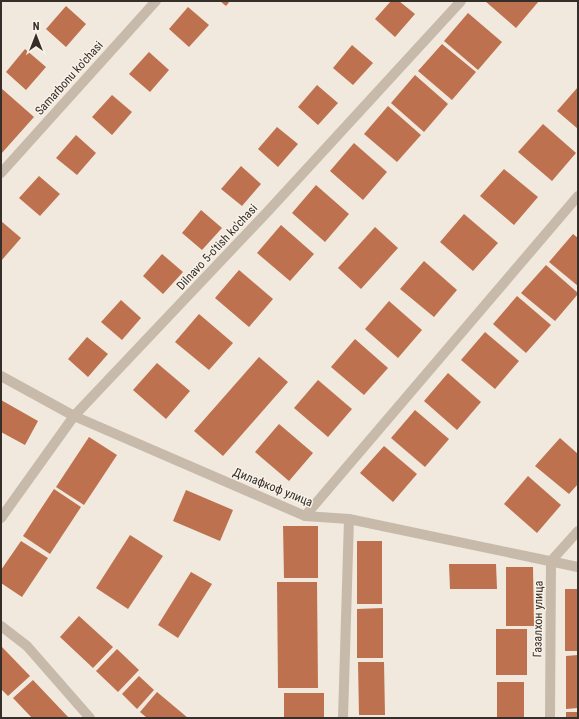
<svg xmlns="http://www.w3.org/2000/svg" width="579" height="719" viewBox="0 0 579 719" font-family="'Roboto Condensed',sans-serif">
  <rect width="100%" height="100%" fill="#f1e9dd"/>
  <g fill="#be714e">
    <polygon points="220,1 230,1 226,6"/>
    <polygon points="391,1 399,1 415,14 395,37 375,19"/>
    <polygon points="485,1 539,1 516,28"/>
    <polygon points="66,6 86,24 66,47 46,29"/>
    <polygon points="188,7 209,25 189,47 169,29"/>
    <polygon points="468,13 502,42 478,70 444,41"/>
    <polygon points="442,44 476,72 452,100 418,71"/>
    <polygon points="352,45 373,63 353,85 333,68"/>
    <polygon points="25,49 46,67 26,90 6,72"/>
    <polygon points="149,52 169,70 150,92 129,74"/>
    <polygon points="415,75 448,104 424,132 391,103"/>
    <polygon points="317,85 338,103 318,125 298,107"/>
    <polygon points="578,87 578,129 557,111"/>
    <polygon points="1,88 34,117 1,154"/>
    <polygon points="112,95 132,112 112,135 92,117"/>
    <polygon points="388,106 421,135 397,162 364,134"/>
    <polygon points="543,124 576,153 552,181 518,152"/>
    <polygon points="277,127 298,144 278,167 258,149"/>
    <polygon points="76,135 96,153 77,175 56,158"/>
    <polygon points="354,143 387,172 363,200 330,171"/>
    <polygon points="241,166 261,184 242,206 221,189"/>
    <polygon points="504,169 538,197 514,225 480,196"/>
    <polygon points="39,176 60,194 40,216 19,198"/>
    <polygon points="316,185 349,214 325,242 292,213"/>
    <polygon points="201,210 222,228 202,250 182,233"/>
    <polygon points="464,214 498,243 473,271 440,242"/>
    <polygon points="1,221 21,238 1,261"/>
    <polygon points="281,225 314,254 290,281 257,253"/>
    <polygon points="375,227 398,248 361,289 338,268"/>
    <polygon points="573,234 578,238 578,286 549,262"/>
    <polygon points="162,254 183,272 163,294 143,276"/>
    <polygon points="424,261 457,290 434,317 400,289"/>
    <polygon points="546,265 578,293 578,294 555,321 521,293"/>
    <polygon points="239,270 273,299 249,327 215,298"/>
    <polygon points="517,296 551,325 526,353 493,324"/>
    <polygon points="121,300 141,318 122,340 101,322"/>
    <polygon points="389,301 422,330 398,358 365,329"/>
    <polygon points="199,314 233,343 209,370 175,342"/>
    <polygon points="485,332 519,361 495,389 461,360"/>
    <polygon points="87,337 108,354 88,377 68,359"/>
    <polygon points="355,339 388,368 364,395 331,367"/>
    <polygon points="259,357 288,382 223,456 194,431"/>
    <polygon points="157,363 190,391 166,419 133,390"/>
    <polygon points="448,373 481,402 457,430 424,401"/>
    <polygon points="318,380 352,409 328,437 294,408"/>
    <polygon points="1,400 38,421 25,445 1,432"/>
    <polygon points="415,410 449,439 425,467 391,438"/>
    <polygon points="279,424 313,453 289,481 255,452"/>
    <polygon points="89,437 117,455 84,505 56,487"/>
    <polygon points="560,438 578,454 578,484 569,494 535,466"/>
    <polygon points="384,446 417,474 393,502 360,473"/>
    <polygon points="528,476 561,505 537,533 504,504"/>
    <polygon points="54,489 81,507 50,554 23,536"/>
    <polygon points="186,490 233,510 220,541 173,521"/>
    <polygon points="283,526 318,526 318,578 284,578"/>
    <polygon points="130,535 163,556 128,609 96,588"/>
    <polygon points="21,541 48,558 22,597 1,583 1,570"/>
    <rect x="357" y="541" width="25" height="63"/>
    <polygon points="449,564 496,564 497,589 450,589"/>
    <polygon points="506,567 533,567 534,626 506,626"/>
    <polygon points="191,572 212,584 178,638 158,625"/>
    <polygon points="277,582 317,582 318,688 278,688"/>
    <rect x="565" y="589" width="13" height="62"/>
    <polygon points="383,608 383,658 357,658 357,609"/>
    <polygon points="79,616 113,647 93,668 60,637"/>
    <rect x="496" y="629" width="31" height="46"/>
    <polygon points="1,646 30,676 8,696 1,689"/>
    <polygon points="117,649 139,670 118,692 96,671"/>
    <polygon points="578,655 578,708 566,709 566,656"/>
    <polygon points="358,662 384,662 385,715 359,715"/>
    <polygon points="139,676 154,690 137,709 122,694"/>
    <polygon points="33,680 69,718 32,718 13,698"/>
    <rect x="497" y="682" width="27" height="36"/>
    <polygon points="157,692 188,718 147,718 140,712"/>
    <rect x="284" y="693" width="40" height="25"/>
    <rect x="566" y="712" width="12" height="6"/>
  </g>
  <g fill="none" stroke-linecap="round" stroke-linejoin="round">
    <g stroke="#c8baaa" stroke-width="10">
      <polyline points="1,173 156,1"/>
      <polyline points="1,376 74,416 305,516 349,519 578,567"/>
      <polyline points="305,516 578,196"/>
      <polyline points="1,518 74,416 270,209 461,1"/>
      <polyline points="1,626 27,646 90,718"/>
      <polyline points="343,718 349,519"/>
      <polyline points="550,718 551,561 578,531"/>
    </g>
  </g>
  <g text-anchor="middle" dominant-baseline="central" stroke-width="3" stroke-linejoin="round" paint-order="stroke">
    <g font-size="12" fill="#362e29" stroke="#f8f2e9">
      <text transform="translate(69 78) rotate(-48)">Samarbonu ko'chasi</text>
      <text transform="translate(217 247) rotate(-47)">Dilnavo 5-o'tish ko'chasi</text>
      <text transform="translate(273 487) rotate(22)">Дилафкоф улица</text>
      <text transform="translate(538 619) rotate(-89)">Газалхон улица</text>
    </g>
  </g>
  <rect width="579" height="719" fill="none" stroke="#362e29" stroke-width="4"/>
  <g transform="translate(36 36)" stroke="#f8f2e9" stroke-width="3" paint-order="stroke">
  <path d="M0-3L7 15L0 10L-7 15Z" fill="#362e29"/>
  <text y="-6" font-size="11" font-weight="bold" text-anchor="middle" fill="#362e29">N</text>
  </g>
</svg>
